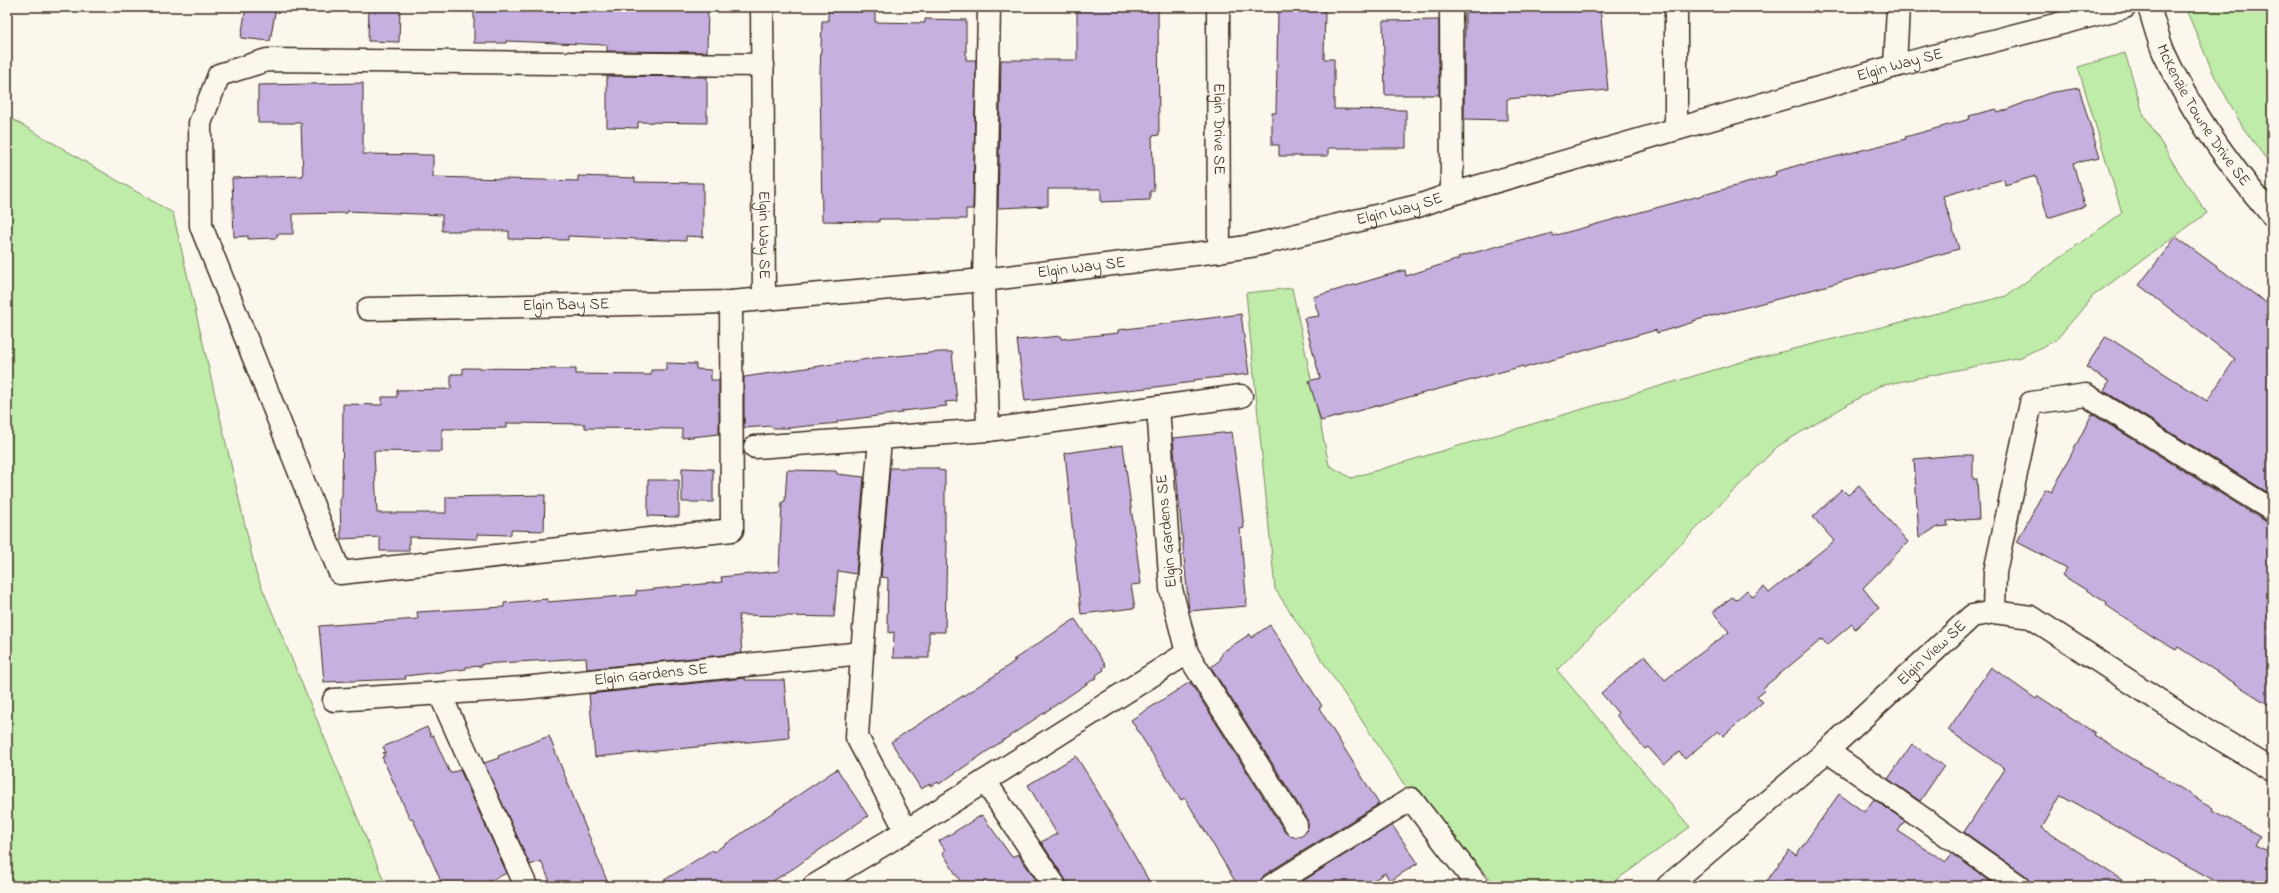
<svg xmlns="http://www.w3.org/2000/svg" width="2279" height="893" viewBox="0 0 2279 893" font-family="'Indie Flower',sans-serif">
  <rect width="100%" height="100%" fill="#fbf7ec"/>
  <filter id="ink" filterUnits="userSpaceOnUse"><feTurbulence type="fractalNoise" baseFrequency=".025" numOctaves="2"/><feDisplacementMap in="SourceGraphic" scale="8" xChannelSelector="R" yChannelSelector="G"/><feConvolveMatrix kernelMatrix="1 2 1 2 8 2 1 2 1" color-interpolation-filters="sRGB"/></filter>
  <g filter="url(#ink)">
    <g fill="#bfeca9" stroke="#7d8b64">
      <polygon points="2185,7 2272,7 2272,167 2244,129 2214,75"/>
      <polygon points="2125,53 2143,113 2178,171 2207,213 2093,296 2056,340 2021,357 1879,386 1778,446 1557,670 1690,827 1608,886 1497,886 1403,783 1275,589 1246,293 1292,288 1329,465 1351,478 1741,362 2006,296 2122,213 2078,67"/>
      <polygon points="7,116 173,213 256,573 386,886 7,886"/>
    </g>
    <g fill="#c5b0df" stroke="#3b2a1e">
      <polygon points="246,7 276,7 270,41 241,38"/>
      <polygon points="369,7 400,7 399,42 368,41"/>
      <polygon points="474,7 708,7 707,52 607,51 607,45 506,41 506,43 474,43"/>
      <polygon points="828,7 875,7 875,22 925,23 925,19 966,20 966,60 976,60 973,209 966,209 966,219 879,219 879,222 822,221 820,73 822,21 828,21"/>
      <polygon points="1077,7 1158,7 1159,135 1152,136 1154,191 1150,191 1150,200 1101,202 1101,189 1048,189 1048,206 998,208 1001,60 1077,60"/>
      <polygon points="1465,7 1600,7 1608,90 1507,99 1507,120 1464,119"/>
      <polygon points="1278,9 1325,10 1324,59 1334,59 1334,109 1406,110 1406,148 1328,148 1328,156 1279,156 1279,145 1272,145 1272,113 1276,113"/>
      <polygon points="1439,20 1439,95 1385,95 1383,21"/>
      <polygon points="607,76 707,77 707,123 638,122 638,128 607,127"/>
      <polygon points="363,83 363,154 433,155 433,177 578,181 578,176 635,178 635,182 703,183 703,237 686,236 686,241 568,236 568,240 509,239 509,231 442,231 442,215 347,211 347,213 293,214 293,234 277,234 277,238 248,239 248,236 234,237 232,178 303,176 301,123 258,123 258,85"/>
      <polygon points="2079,88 2100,158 2073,163 2085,206 2048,218 2036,176 2005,185 2004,179 1943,196 1959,249 1793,295 1693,321 1694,322 1657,333 1656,330 1524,368 1523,366 1321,421 1309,381 1320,378 1304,318 1319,316 1313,297 1405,270 1406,276 1459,259 1458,257 1531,237 1531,239 1552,233 1553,236 1776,175 1775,172 1802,164 1803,165 1906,139 1905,137 1970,119 1969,116 1996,109 1998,113 2049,93"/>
      <polygon points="2176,237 2272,307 2272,495 2104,391 2109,382 2086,367 2106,336 2207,401 2235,359 2139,285"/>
      <polygon points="1241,314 1249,374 1193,380 1193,382 1156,387 1025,401 1017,340 1061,336 1061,339 1118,333 1118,330"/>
      <polygon points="940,352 952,352 957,401 945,402 947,406 902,411 902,413 837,421 838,423 788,428 772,428 771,426 744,428 744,377 875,358"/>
      <polygon points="666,363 696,364 696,369 711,370 711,380 719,380 719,434 682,438 682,429 585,428 585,424 507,423 507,428 442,429 442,452 374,451 377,513 446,513 446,497 545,495 544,531 511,530 511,535 477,534 477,539 409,537 409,551 380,551 380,537 341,539 340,498 342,498 343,404 382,405 382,397 397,397 397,390 451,389 451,374 463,374 463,368 576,369 576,374 651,375 651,370 666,370"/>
      <polygon points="2092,414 2265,521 2272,522 2272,707 2178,647 2176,650 2152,636 2106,605 2107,603 2062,575 2067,568 2017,542 2045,489 2052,492"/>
      <polygon points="1232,432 1244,528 1240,529 1247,606 1189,611 1173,438"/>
      <polygon points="1123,445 1141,584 1131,585 1135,608 1081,614 1065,453"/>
      <polygon points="1957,455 1973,455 1973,479 1977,479 1979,519 1947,521 1948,526 1937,527 1919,538 1914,459"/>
      <polygon points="682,468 713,469 713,502 682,502"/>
      <polygon points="890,468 938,468 938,470 945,471 945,542 947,542 945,632 929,632 929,658 893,658 894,632 889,633 889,623 887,623 888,578 881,577"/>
      <polygon points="787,470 836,471 837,474 864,477 856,574 838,571 834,617 739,615 742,653 587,669 586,658 482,664 482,666 466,667 466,669 405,676 406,679 324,682 319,626 418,619 417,612 504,607 504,603 547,599 547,602 636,595 636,591 722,582 721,577 779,571 782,502 785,501"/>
      <polygon points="648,480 679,480 679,517 648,516"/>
      <polygon points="1859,486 1908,542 1863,588 1879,608 1855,629 1852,624 1827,645 1822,639 1763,688 1765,690 1757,696 1763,702 1723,736 1718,731 1685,759 1679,752 1664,765 1648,747 1645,749 1616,715 1618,713 1601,693 1645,656 1665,680 1729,632 1713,612 1732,597 1736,600 1747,590 1753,597 1764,587 1769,593 1834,541 1813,517 1842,489 1848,495"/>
      <polygon points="1075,619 1106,666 1103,668 1104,670 1096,675 1097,677 939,784 938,782 931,786 930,784 921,789 891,742 997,674 1016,660 1013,660"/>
      <polygon points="1270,625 1322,706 1319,708 1379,804 1264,875 1259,886 1238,886 1185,798 1181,800 1131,720 1190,682 1285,832 1296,837 1303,835 1308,825 1307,818 1211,667 1220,660 1219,658 1222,655 1221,653 1250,634 1251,638"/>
      <polygon points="1991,667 2036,699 2038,696 2095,733 2094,735 2213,808 2212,810 2260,836 2255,845 2272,853 2272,886 2224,886 2061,795 2042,828 2131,886 2031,886 2026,876 1964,832 2005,769 1948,730"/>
      <polygon points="745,678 745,680 784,680 789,738 595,757 589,694"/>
      <polygon points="427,727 431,736 433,735 450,773 460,770 507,873 478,886 443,886 425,845 412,818 410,819 382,757 385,756 383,753 386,752 383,747"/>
      <polygon points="549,736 609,886 552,886 541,861 530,865 484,763 499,758 498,756"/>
      <polygon points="1912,744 1944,766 1920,801 1888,779"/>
      <polygon points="1076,756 1091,780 1152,886 1067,886 1065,879 1041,842 1057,834 1028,785"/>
      <polygon points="837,769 868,816 794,868 765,886 655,886 712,850 714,852"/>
      <polygon points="1839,794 1864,812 1874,799 1905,821 1898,831 1946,862 1951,853 1997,886 1763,886 1789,850 1796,855"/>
      <polygon points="982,815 1012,857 1018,854 1040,886 957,886 962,884 942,852 945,850 939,841"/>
      <polygon points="1392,825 1418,863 1390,881 1385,873 1365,886 1295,886"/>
    </g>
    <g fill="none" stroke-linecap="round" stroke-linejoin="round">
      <defs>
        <g id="minor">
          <path id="s1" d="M762 7 764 299 984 280 1219 251 1251 246 1418 206 1452 194 1895 66 2125 7"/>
          <polyline points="989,7 984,280 988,430 1241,396"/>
          <path id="s2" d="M1218 7 1219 251"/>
          <polyline points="1451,7 1452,194"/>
          <polyline points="1676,7 1676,129"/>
          <path id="s3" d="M2149 7C2154 22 2158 39 2164 53 2191 113 2230 166 2272 215"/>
          <polyline points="1895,66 1898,7"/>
          <polyline points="731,302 732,530 340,573 201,226 200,123 219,75 267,60 763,65"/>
          <path id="s4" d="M368 309 731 302 764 299"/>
          <polyline points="755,447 988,430"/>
          <polyline points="1994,612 1995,572 2031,403 2086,395 2272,510"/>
          <polyline points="862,653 857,737 906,831 1187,653 1171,589 1158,407"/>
          <polyline points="1187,653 1296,825"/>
          <polyline points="440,694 526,886"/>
          <path id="s5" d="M334 700 523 688 862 653 880 439"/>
          <polyline points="1827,751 2019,886"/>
          <polyline points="985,781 1055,886"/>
          <polyline points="814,886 906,831"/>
          <polyline points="1271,886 1411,799 1478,886"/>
          <path id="s6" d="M1668 886 1827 751 1972 616 1994 612 2031 617 2189 720 2272 770"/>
        </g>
      </defs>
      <use href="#minor" stroke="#3b2a1e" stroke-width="25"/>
      <use href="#minor" stroke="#fbf7ec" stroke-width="22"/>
    </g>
  </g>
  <g text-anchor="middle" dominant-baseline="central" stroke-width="3" stroke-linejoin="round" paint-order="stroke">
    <g font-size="16" fill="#3b2a1e" stroke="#fbf7ec">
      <text stroke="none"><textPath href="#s1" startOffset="1456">Elgin Way SE</textPath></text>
      <text stroke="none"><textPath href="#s3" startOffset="122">McKenzie Towne Drive SE</textPath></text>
      <text stroke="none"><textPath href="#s2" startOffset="122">Elgin Drive SE</textPath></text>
      <text stroke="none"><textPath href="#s1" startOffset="935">Elgin Way SE</textPath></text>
      <text stroke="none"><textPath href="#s1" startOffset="228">Elgin Way SE</textPath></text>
      <text stroke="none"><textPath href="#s1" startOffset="611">Elgin Way SE</textPath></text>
      <text stroke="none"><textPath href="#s4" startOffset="198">Elgin Bay SE</textPath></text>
      <text transform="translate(1167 531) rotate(-95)">Elgin Gardens SE</text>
      <text stroke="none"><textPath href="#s6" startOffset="352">Elgin View SE</textPath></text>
      <text stroke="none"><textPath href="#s5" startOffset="318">Elgin Gardens SE</textPath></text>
    </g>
  </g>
  <rect width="2279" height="893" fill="none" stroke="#fbf7ec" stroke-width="24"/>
  <rect x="12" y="12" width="2255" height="869" fill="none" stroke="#3b2a1e" stroke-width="1.5" filter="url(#ink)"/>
</svg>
